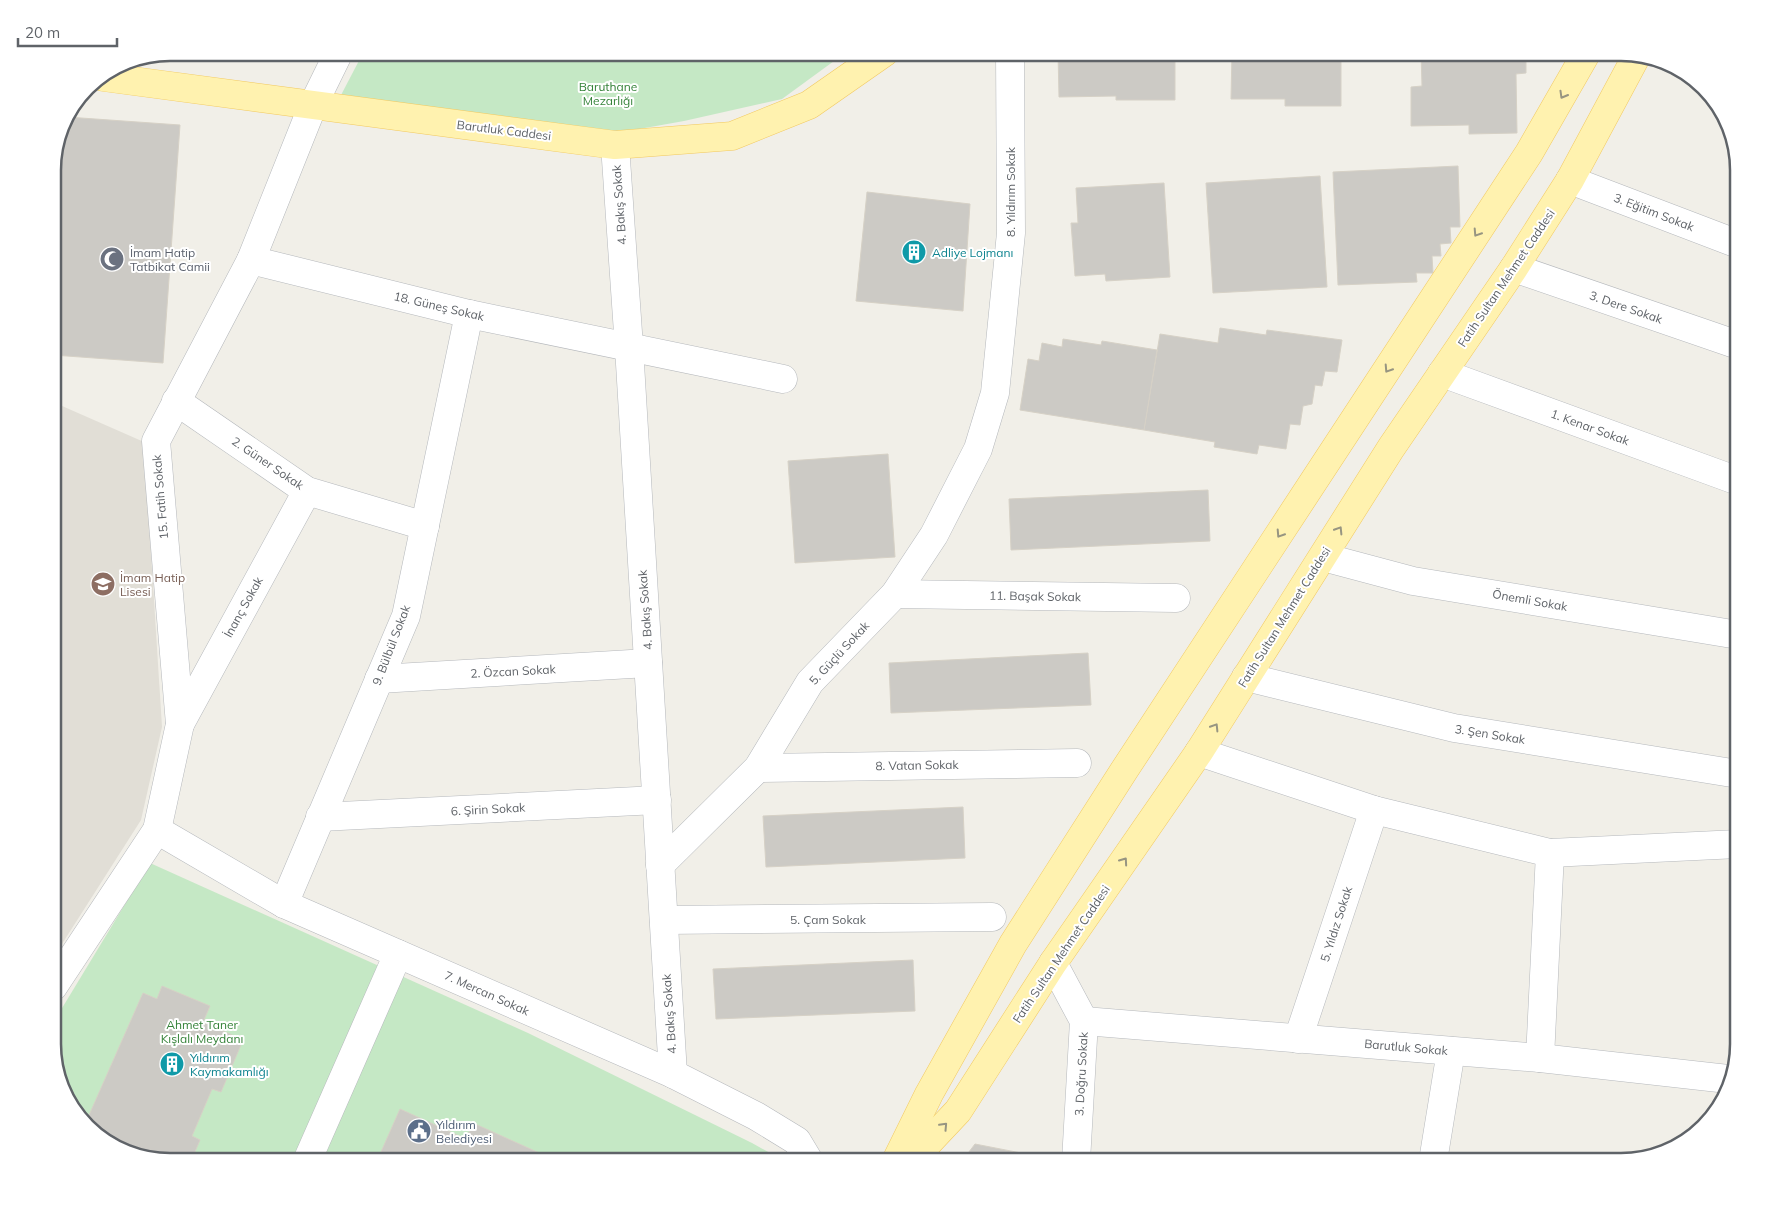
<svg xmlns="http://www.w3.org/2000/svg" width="1791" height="1214" viewBox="0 0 1791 1214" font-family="Mulish,sans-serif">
  <rect width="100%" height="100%" fill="#f1efe8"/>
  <polygon fill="#e1ded6" points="53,402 144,442 162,727 141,820 53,958"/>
  <g fill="#c5e8c5">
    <polygon points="363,53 845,53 782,99 684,121 611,134 340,97"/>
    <polygon points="150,863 528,1033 752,1143 779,1158 780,1161 170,1161 105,1141 68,1102 53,1051 53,1023"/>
  </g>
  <g fill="#cccac5" stroke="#d6d1c6">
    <polygon points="1058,52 1175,52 1175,100 1116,100 1116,96 1059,97"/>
    <polygon points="1232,52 1350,52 1350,54 1341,54 1341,106 1285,106 1285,99 1231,99"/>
    <polygon points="1421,52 1526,52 1526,73 1516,74 1517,133 1469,134 1469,125 1411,126 1411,87 1422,86"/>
    <polygon points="67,117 180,125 163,363 53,355 53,163 62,125"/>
    <polygon points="1458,166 1460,227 1450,227 1451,243 1440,244 1441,256 1432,256 1433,273 1416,273 1417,282 1338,285 1333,172"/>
    <polygon points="1320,176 1327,287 1213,293 1206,183"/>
    <polygon points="1164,183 1170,277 1106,281 1105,274 1075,276 1071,223 1078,223 1076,188"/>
    <polygon points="867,192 970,204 963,311 856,301"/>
    <polygon points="1220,328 1266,335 1267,330 1342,340 1337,372 1325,371 1322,386 1315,385 1312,404 1303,406 1300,425 1290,424 1286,449 1259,445 1257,454 1214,447 1215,442 1144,430 1160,334 1218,343"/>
    <polygon points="1063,339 1101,345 1102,341 1157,350 1144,430 1020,410 1028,359 1039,361 1042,343 1062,347"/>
    <polygon points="888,454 895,557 795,563 788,461"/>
    <polygon points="1208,490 1210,541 1011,550 1009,499"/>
    <polygon points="1088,653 1091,705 891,713 889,663"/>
    <polygon points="963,807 965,858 766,867 763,816"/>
    <polygon points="913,960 915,1011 716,1019 713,969"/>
    <polygon points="162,986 210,1006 203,1022 243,1040 221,1092 212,1089 192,1136 200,1140 191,1161 170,1162 105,1141 86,1122 143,993 157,999"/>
    <polygon points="400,1109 466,1139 473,1123 557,1161 377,1161"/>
    <polygon points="975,1144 1062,1161 962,1161"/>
  </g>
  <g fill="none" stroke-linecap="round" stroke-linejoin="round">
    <defs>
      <g id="minor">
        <polyline points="615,145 629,347 673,1074"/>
        <polyline points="1570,180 1738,244"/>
        <polyline points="251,260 469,314 783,379"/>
        <polyline points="1514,268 1738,345"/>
        <polyline points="1442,373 1738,481"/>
        <polyline points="176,401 307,491 425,526"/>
        <polyline points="1323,557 1413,581 1738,635"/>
        <polyline points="895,594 1176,598"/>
        <polyline points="1246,677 1454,728 1738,774"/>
        <polyline points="379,679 648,663"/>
        <polyline points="180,724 307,491"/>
        <polyline points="1199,752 1374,810 1550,853 1738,844"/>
        <polyline points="758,768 1077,763"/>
        <polyline points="320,817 657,800"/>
        <polyline points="157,830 284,904 673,1074 756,1116 797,1141 809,1161"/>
        <polyline points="660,865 758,768 810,682 895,594 934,535 978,449 995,393 1011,233 1010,52"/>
        <polyline points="284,904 406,616 469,314"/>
        <polyline points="664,920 992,917"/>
        <polyline points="1053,963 1084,1021 1076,1161"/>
        <polyline points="53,987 157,830 180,724 156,441 251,260 313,105 339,52"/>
        <polyline points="1084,1021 1540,1058 1728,1079"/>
        <polyline points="1298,1039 1374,810"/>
        <polyline points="1540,1058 1550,853"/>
        <polyline points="307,1161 398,954"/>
        <polyline points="1433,1161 1451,1051"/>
      </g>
      <g id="major">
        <polyline points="103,77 615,145 732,136 809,105 885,52"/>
        <polyline points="896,1161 929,1094 1013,944 1125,769 1529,153 1587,52"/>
        <polyline points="911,1161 958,1111 1053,963 1199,752 1391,448 1514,268 1570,180 1636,57"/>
      </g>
    </defs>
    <use href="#minor" stroke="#b5b8bc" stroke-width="29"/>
    <use href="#major" stroke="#f2c960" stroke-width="29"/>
    <use href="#minor" stroke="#fff" stroke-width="28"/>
    <use href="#major" stroke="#fff2af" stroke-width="28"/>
  </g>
  <defs><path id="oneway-chevron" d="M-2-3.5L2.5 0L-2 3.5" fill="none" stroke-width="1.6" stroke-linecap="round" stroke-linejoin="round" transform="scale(1.25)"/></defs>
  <g stroke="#979581">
    <use href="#oneway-chevron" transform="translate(1563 95) rotate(120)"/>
    <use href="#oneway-chevron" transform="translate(1477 233) rotate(123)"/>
    <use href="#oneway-chevron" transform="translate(1388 369) rotate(123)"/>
    <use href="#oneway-chevron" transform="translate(1339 530) rotate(-58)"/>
    <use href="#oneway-chevron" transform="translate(1280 534) rotate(123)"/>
    <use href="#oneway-chevron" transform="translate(1215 727) rotate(-58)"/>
    <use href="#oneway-chevron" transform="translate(1124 861) rotate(-55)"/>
    <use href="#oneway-chevron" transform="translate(944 1126) rotate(-47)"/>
  </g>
  <defs>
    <symbol id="building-disc" viewBox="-11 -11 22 22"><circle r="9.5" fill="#0f9aa8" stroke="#fff"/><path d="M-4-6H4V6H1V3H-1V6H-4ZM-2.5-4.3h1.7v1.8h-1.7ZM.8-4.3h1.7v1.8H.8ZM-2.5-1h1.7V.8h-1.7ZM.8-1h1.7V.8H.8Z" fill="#fff"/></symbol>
    <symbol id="mosque-disc" viewBox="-11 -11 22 22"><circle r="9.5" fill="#6b7280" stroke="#fff"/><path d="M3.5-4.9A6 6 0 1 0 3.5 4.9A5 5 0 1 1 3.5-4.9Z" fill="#fff"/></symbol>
    <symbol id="school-disc" viewBox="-11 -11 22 22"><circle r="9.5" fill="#8d6e63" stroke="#fff"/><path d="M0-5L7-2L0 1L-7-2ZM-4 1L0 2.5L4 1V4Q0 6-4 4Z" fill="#fff"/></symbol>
    <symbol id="civic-disc" viewBox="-11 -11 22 22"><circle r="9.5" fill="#5c6f8a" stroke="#fff"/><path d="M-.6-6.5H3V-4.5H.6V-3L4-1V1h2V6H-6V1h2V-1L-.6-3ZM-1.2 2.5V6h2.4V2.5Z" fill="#fff"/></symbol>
  </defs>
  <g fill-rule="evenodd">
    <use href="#building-disc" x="900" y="238" width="28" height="28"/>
    <use href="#mosque-disc" x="98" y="245" width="28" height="28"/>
    <use href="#school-disc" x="89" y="570" width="28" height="28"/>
    <use href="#building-disc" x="158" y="1050" width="28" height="28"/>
    <use href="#civic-disc" x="405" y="1117" width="28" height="28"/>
  </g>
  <g text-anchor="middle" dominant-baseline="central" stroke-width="4" stroke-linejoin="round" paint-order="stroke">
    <g font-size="12" fill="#348238" stroke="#fff">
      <text x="608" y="86">Baruthane<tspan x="608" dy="14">Mezarlığı</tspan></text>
      <text x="202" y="1024">Ahmet Taner<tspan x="202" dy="14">Kışlalı Meydanı</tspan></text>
    </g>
    <g font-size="12" fill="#5f6368" stroke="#fff">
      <text transform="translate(504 130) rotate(7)">Barutluk Caddesi</text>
      <text transform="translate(1010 192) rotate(-90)">8. Yıldırım Sokak</text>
      <text transform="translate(619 205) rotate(-94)">4. Bakış Sokak</text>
      <text transform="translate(1654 212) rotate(21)">3. Eğitim Sokak</text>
      <text transform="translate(1506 278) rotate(-56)">Fatih Sultan Mehmet Caddesi</text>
      <text transform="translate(439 306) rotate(13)">18. Güneş Sokak</text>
      <text transform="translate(1626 307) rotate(19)">3. Dere Sokak</text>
      <text transform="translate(1590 427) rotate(20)">1. Kenar Sokak</text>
      <text transform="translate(268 463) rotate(34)">2. Güner Sokak</text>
      <text transform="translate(160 497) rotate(-95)">15. Fatih Sokak</text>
      <text transform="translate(1035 596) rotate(1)">11. Başak Sokak</text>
      <text transform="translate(1530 600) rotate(10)">Önemli Sokak</text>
      <text transform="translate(243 607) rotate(-61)">İnanç Sokak</text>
      <text transform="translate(645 610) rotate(-94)">4. Bakış Sokak</text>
      <text transform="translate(1284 617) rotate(-58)">Fatih Sultan Mehmet Caddesi</text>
      <text transform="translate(391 645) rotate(-69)">9. Bülbül Sokak</text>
      <text transform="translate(839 653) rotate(-47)">5. Güçlü Sokak</text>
      <text transform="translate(513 671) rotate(-3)">2. Özcan Sokak</text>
      <text transform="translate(1490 734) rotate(9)">3. Şen Sokak</text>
      <text transform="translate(917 765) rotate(-1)">8. Vatan Sokak</text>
      <text transform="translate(488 809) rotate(-3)">6. Şirin Sokak</text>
      <text x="828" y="919">5. Çam Sokak</text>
      <text transform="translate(1336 924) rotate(-72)">5. Yıldız Sokak</text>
      <text transform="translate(1061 954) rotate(-56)">Fatih Sultan Mehmet Caddesi</text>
      <text transform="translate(487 993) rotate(24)">7. Mercan Sokak</text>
      <text transform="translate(669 1014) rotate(-94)">4. Bakış Sokak</text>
      <text transform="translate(1406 1047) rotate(5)">Barutluk Sokak</text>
      <text transform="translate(1081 1074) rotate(-87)">3. Doğru Sokak</text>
    </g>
    <g font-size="12" fill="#5b616d" stroke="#fff" text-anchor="start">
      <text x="130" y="252">İmam Hatip<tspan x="130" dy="14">Tatbikat Camii</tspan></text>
    </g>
    <g font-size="12" fill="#0d838f" stroke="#fff" text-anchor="start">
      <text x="932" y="252">Adliye Lojmanı</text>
      <text x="190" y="1057">Yıldırım<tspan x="190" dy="14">Kaymakamlığı</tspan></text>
    </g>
    <g font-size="12" fill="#785e54" stroke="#fff" text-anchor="start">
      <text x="120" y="577">İmam Hatip<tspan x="120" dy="14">Lisesi</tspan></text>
    </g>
    <g font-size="12" fill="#4e5e75" stroke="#fff" text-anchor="start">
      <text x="436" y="1124">Yıldırım<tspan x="436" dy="14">Belediyesi</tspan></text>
    </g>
  </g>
  <path d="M0 0H1791V1214H0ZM170 61H1621A109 109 0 0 1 1730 170V1044A109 109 0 0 1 1621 1153H170A109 109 0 0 1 61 1044V170A109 109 0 0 1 170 61Z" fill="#fff" fill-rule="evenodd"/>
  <path fill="none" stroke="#5f6368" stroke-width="2.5" d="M170 61H1621A109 109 0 0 1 1730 170V1044A109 109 0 0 1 1621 1153H170A109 109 0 0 1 61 1044V170A109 109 0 0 1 170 61Z"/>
  <path d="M18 38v8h99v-8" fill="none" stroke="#5f6368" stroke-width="2.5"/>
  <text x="25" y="38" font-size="15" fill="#5f6368" stroke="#ffffff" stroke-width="4" paint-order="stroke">20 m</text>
</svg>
